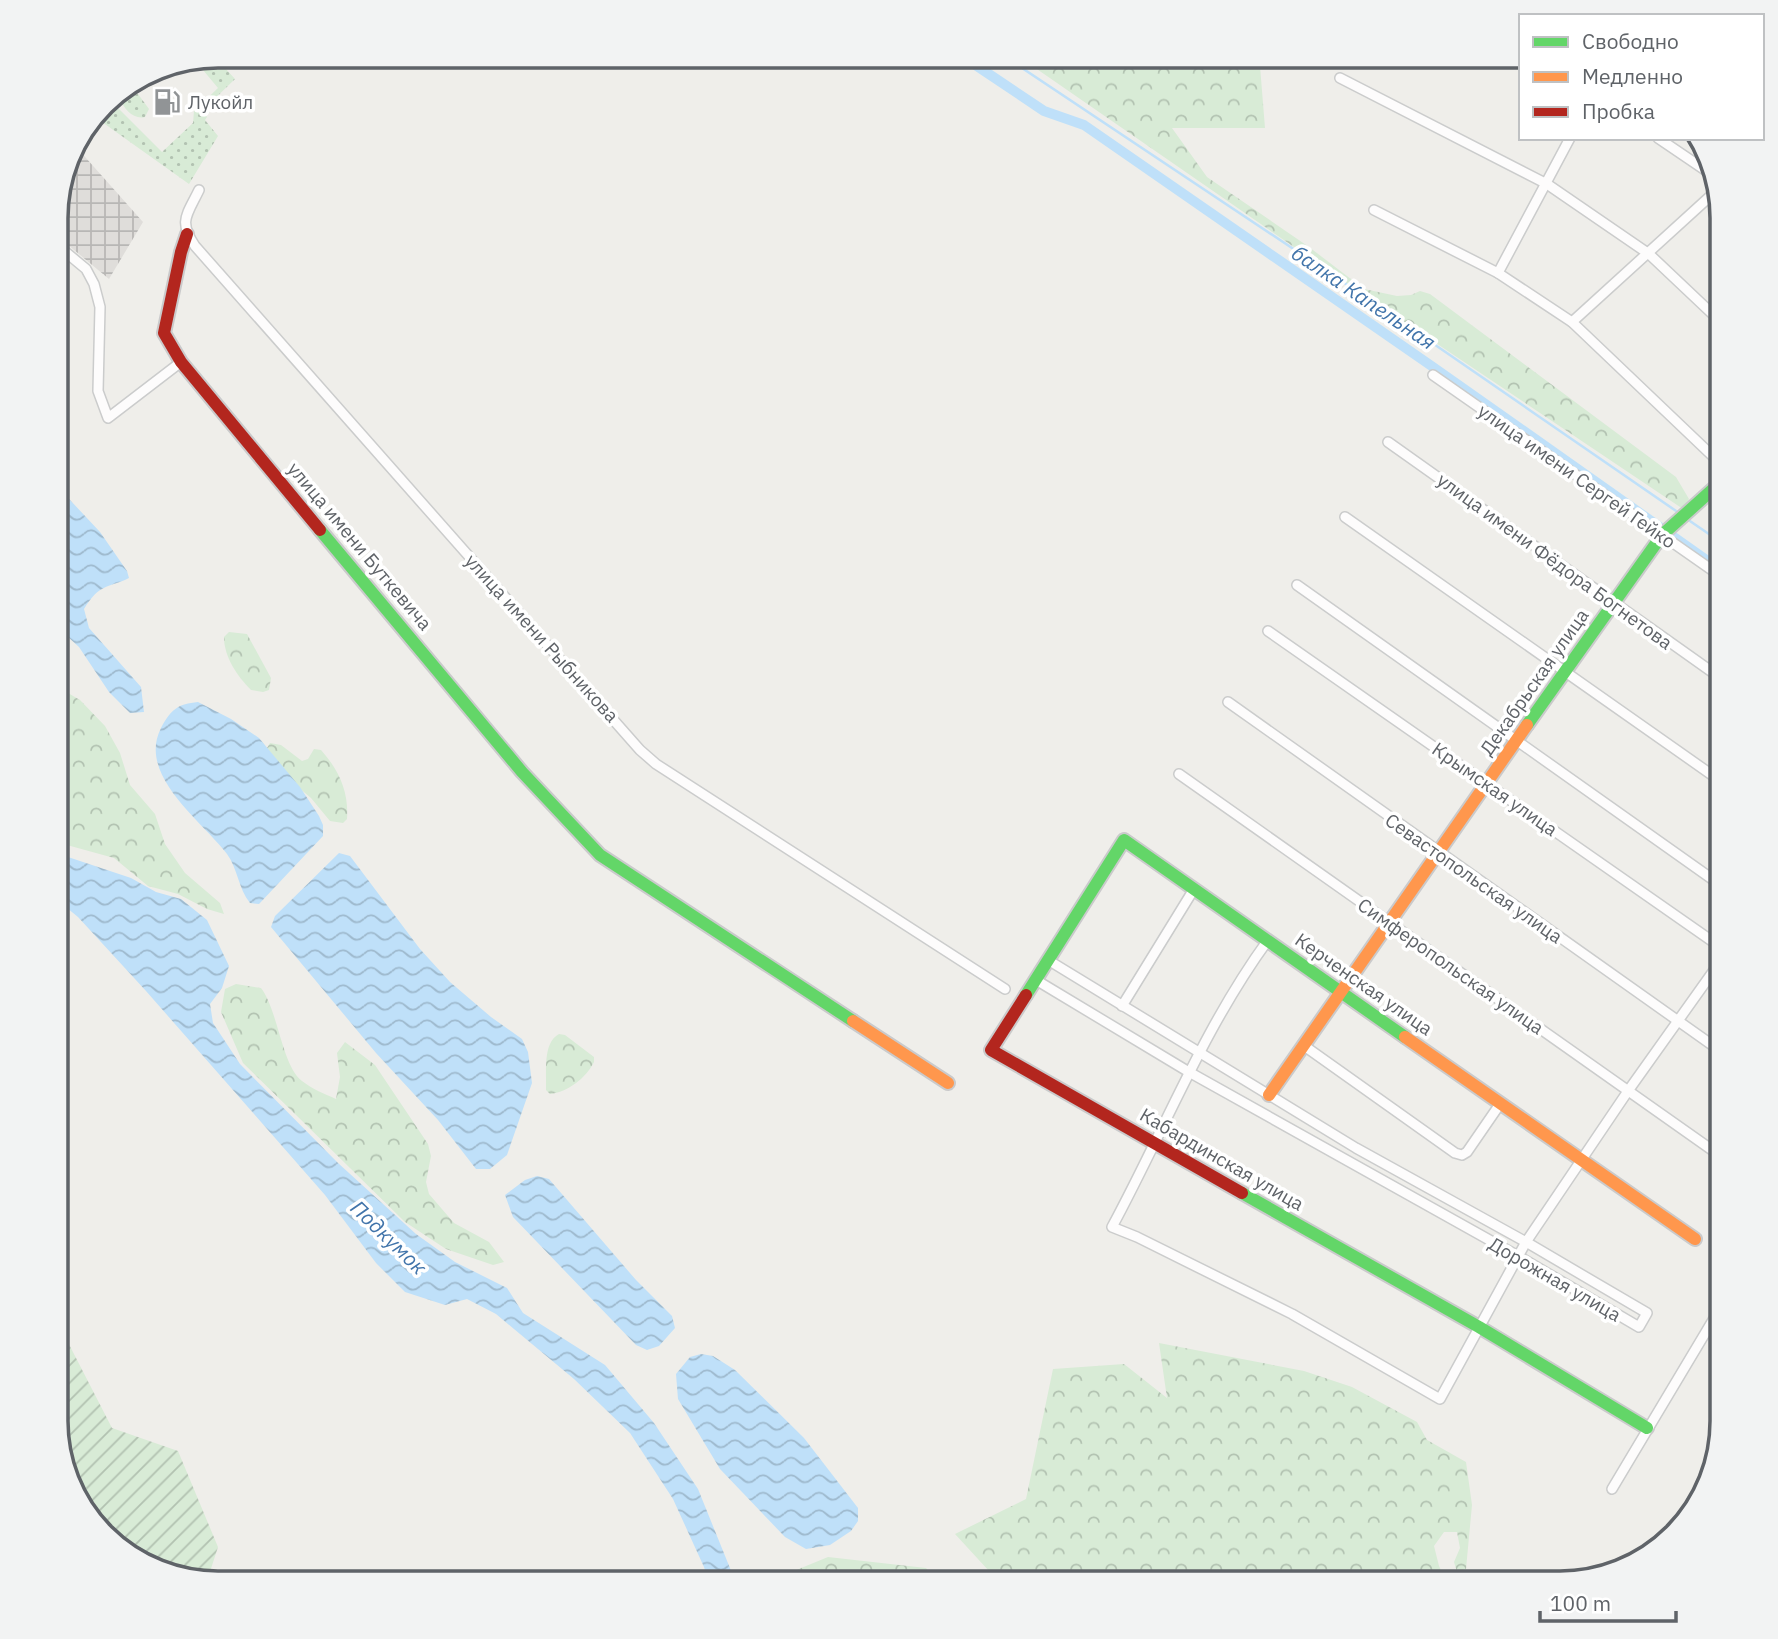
<svg xmlns="http://www.w3.org/2000/svg" width="1778" height="1639" viewBox="0 0 1778 1639" font-family="'IBM Plex Sans',sans-serif">
  <defs>
    <pattern id="industrial-grid" width="8" height="8" patternUnits="userSpaceOnUse" patternTransform="scale(1.75)"><rect width="8" height="8" fill="#dfddda"/><path d="M0 4h8M4 0v8" fill="none" stroke="#b8b7b5"/></pattern>
    <pattern id="grass-dots" width="8" height="8" patternUnits="userSpaceOnUse" patternTransform="scale(1.75)"><rect width="8" height="8" fill="#d8ebd6"/><path d="M2 2h.1M6 6h.1" fill="none" stroke="#b2c2b1" stroke-width="1.8" stroke-linecap="round"/></pattern>
    <pattern id="forest-crowns" width="20" height="18" patternUnits="userSpaceOnUse" patternTransform="scale(1.75)"><rect width="20" height="18" fill="#d8ebd6"/><path d="M2 6a3 3 0 1 1 6 0M12 15a3 3 0 1 1 6 0" fill="none" stroke="#b2c2b1"/></pattern>
    <pattern id="garden-furrows" width="10" height="10" patternUnits="userSpaceOnUse" patternTransform="scale(1.75)"><rect width="10" height="10" fill="#d8ebd6"/><path d="M-1 1l2-2M0 10L10 0M9 11l2-2" fill="none" stroke="#b2c2b1"/></pattern>
    <pattern id="water-waves" width="16" height="10" patternUnits="userSpaceOnUse" patternTransform="scale(1.75)"><rect width="16" height="10" fill="#bfe0f9"/><path d="M0 5q4-4 8 0t8 0" fill="none" stroke="#9eb9cd"/></pattern>
  </defs>
  <rect width="100%" height="100%" fill="#efeeea"/>
  <polygon fill="url(#industrial-grid)" points="78,149 143,222 109,279 56,235 56,207 70,157"/>
  <g fill="url(#grass-dots)">
    <polygon points="215,57 235,79 202,111 207,117 205,120 218,136 189,184 95,117 109,99 162,152 193,123 194,111 218,88 198,64 198,60"/>
    <path d="M128 89 138 94 149 109 145 117C134 120 123 109 121 99Z"/>
  </g>
  <g fill="url(#forest-crowns)">
    <polygon points="1018,56 1253,56 1260,66 1265,128 1172,128 1207,177 1309,247 1364,289 1397,296 1411,295 1420,291 1430,294 1676,477 1689,499 1683,509 1333,274"/>
    <path d="M229 632 247 634 271 678 269 690 263 692 251 690C237 676 224 657 224 637Z"/>
    <polygon points="56,686 80,700 105,726 120,753 130,785 155,814 165,844 185,873 220,903 224,914 207,909 178,894 148,886 114,858 56,842"/>
    <path d="M270 743 281 745 302 761 308 759 314 749 321 750C339 770 349 792 347 819L343 823 330 821 311 798 292 782 267 748Z"/>
    <path d="M236 984 261 988C278 1010 282 1066 302 1081 312 1089 325 1094 336 1099L340 1077 337 1053 345 1042 375 1065 428 1144 431 1156 426 1182 429 1194 454 1223 489 1242 504 1262 493 1265 446 1249 405 1222 243 1063 221 1012 225 989Z"/>
    <path d="M559 1034 565 1035 594 1057V1062C586 1078 568 1092 550 1094L546 1090C547 1073 542 1043 559 1034Z"/>
    <polygon points="1159,1343 1304,1371 1352,1387 1417,1422 1427,1440 1466,1462 1472,1505 1466,1569 1457,1572 1454,1562 1460,1548 1457,1532 1444,1532 1434,1546 1439,1566 1447,1583 1005,1583 989,1571 955,1534 1026,1499 1053,1369 1124,1364 1167,1398"/>
    <polygon points="828,1557 926,1568 939,1583 790,1583 789,1573"/>
  </g>
  <polygon fill="url(#garden-furrows)" points="56,1319 112,1428 178,1451 218,1547 207,1581 156,1570 103,1535 69,1483 56,1431"/>
  <g fill="url(#water-waves)">
    <path d="M56 485 100 532 127 571 129 578C106 589 100 583 84 609L89 628 141 687 144 712 130 713 109 692 79 647 56 626Z"/>
    <path d="M198 702 231 719 259 738 300 787 319 816 323 825V836L259 904 250 903C238 888 238 869 227 854 201 820 137 775 161 728 171 709 178 704 198 702Z"/>
    <polygon points="56,853 131,878 156,892 181,899 207,920 229,966 222,988 210,1004 213,1023 240,1064 338,1163 416,1234 455,1262 507,1288 523,1313 605,1365 654,1423 698,1489 736,1583 709,1583 704,1567 673,1499 630,1433 574,1379 496,1314 467,1299 445,1305 405,1292 376,1263 325,1195 146,991 78,917 56,899"/>
    <polygon points="339,853 350,856 420,949 450,982 491,1017 522,1039 528,1052 532,1083 507,1155 490,1169 476,1169 438,1120 376,1053 271,927 275,916"/>
    <polygon points="537,1176 549,1179 636,1280 672,1316 675,1328 659,1346 647,1350 636,1345 513,1217 505,1195 525,1180"/>
    <polygon points="701,1354 713,1356 735,1370 804,1438 858,1508 858,1521 851,1531 830,1545 806,1549 785,1537 720,1469 678,1399 676,1374 690,1357"/>
  </g>
  <g fill="none" stroke-linecap="round" stroke-linejoin="round">
    <g stroke="#bfe0f9" stroke-width="2.5">
      <polyline points="1004,56 1370,300 1679,513"/>
      <polyline points="1687,519 1722,543"/>
    </g>
    <polyline stroke="#bfe0f9" stroke-width="10" points="962,56 1044,111 1084,125 1433,367 1722,571"/>
    <defs>
      <g id="street">
        <polyline points="1340,78 1547,184 1649,254 1722,323"/>
        <polyline points="1658,138 1714,176"/>
        <path d="M199 190C187 215 178 221 195 246L640 750 656 764 1005 989"/>
        <polyline points="1374,210 1498,273 1572,322 1722,465"/>
        <polyline points="56,244 86,269 94,284 100,307 98,391 108,418 181,362"/>
        <polyline points="1498,273 1570,138"/>
        <polyline points="1572,322 1717,190"/>
        <polyline points="1433,375 1722,577"/>
        <polyline points="1388,442 1722,679"/>
        <polyline points="1345,517 1722,782"/>
        <polyline points="1297,585 1722,886"/>
        <polyline points="1268,631 1722,948"/>
        <polyline points="1228,702 1722,1052"/>
        <polyline points="1179,774 1722,1157"/>
        <path d="M1268 940C1203 1029 1164 1131 1112 1227L1137 1237 1292 1314 1440 1399 1526 1242 1628 1091 1722 959"/>
        <polyline points="1036,980 1189,1072 1518,1256 1639,1327 1647,1313 1526,1242 1356,1148 1048,960"/>
        <polyline points="1122,1006 1194,889"/>
        <polyline points="1303,1045 1455,1153 1462,1155 1467,1152 1500,1104"/>
        <polyline points="1612,1489 1722,1305"/>
      </g>
      <g id="fast">
        <polyline points="320,530 522,772 600,855 853,1021"/>
        <polyline points="1527,725 1662,535 1722,481"/>
        <polyline points="1026,995 1124,840 1405,1037"/>
        <polyline points="1242,1193 1479,1327 1647,1428"/>
      </g>
      <g id="slow">
        <polyline points="853,1021 948,1083"/>
        <polyline points="1405,1037 1695,1239"/>
        <polyline points="1269,1095 1527,725"/>
      </g>
      <g id="jam">
        <polyline points="187,234 181,252 164,333 181,362 320,530"/>
        <polyline points="1026,995 991,1050 1242,1193"/>
      </g>
    </defs>
    <use href="#street" stroke="#cbcccc" stroke-width="12"/>
    <use href="#fast" stroke="#cacacb" stroke-width="16"/>
    <use href="#slow" stroke="#cacacb" stroke-width="16"/>
    <use href="#jam" stroke="#cacacb" stroke-width="16"/>
    <use href="#street" stroke="#fdfcfc" stroke-width="9"/>
    <use href="#fast" stroke="#63d668" stroke-width="12"/>
    <use href="#slow" stroke="#ff974d" stroke-width="12"/>
    <use href="#jam" stroke="#b3261e" stroke-width="12"/>
  </g>
  <defs>
    <symbol id="fuel-bare" viewBox="-9 -9 18 18"><path d="M-5.5-6h7V0h2V4h1.3V-2.5L3-4.5l.8-.8L6-3V5H2.5V1h-1V6h-7ZM-4.2-4.7v3.2H.2V-4.7Z" fill="#919496" stroke="#fff" stroke-width="2.5" paint-order="stroke"/></symbol>
  </defs>
  <g fill-rule="evenodd">
    <use href="#fuel-bare" x="148" y="83" width="38" height="38"/>
  </g>
  <g text-anchor="middle" dominant-baseline="central" stroke-width="7" stroke-linejoin="round" paint-order="stroke">
    <g font-size="19" fill="#5f6368" stroke="#fff" text-anchor="start">
      <text x="188" y="102">Лукойл</text>
    </g>
    <g font-size="19" fill="#5f6368" stroke="#fff">
      <text transform="translate(1577 476) rotate(35)">улица имени Сергей Гейко</text>
      <text transform="translate(360 546) rotate(50)">улица имени Буткевича</text>
      <text transform="translate(1555 561) rotate(36)">улица имени Фёдора Богнетова</text>
      <text transform="translate(542 638) rotate(48)">улица имени Рыбникова</text>
      <text transform="translate(1534 682) rotate(-55)">Декабрьская улица</text>
      <text transform="translate(1495 789) rotate(35)">Крымская улица</text>
      <text transform="translate(1474 878) rotate(35)">Севастопольская улица</text>
      <text transform="translate(1451 966) rotate(35)">Симферопольская улица</text>
      <text transform="translate(1364 984) rotate(35)">Керченская улица</text>
      <text transform="translate(1222 1159) rotate(30)">Кабардинская улица</text>
      <text transform="translate(1555 1279) rotate(30)">Дорожная улица</text>
    </g>
    <g font-size="21" font-style="italic" fill="#4174aa" stroke="#fff">
      <text transform="translate(1364 297) rotate(34)">балка Капельная</text>
      <text transform="translate(389 1237) rotate(44)">Подкумок</text>
    </g>
  </g>
  <path d="M0 0H1778V1639H0ZM218 68H1560A150 150 0 0 1 1710 218V1421A150 150 0 0 1 1560 1571H218A150 150 0 0 1 68 1421V218A150 150 0 0 1 218 68Z" fill="#f2f3f3" fill-rule="evenodd"/>
  <path fill="none" stroke="#5f6368" stroke-width="3.5" d="M218 68H1560A150 150 0 0 1 1710 218V1421A150 150 0 0 1 1560 1571H218A150 150 0 0 1 68 1421V218A150 150 0 0 1 218 68Z"/>
  <rect x="1519" y="14" width="245" height="126" fill="#ffffff" stroke="#bfc1c3" stroke-width="2"/>
  <rect x="1533" y="37" width="35" height="10" fill="#63d668" stroke="#bfc1c3" stroke-width="2"/>
  <text x="1582" y="49" font-size="21" fill="#5f6368">Свободно</text>
  <rect x="1533" y="72" width="35" height="10" fill="#ff974d" stroke="#bfc1c3" stroke-width="2"/>
  <text x="1582" y="84" font-size="21" fill="#5f6368">Медленно</text>
  <rect x="1533" y="107" width="35" height="10" fill="#b3261e" stroke="#bfc1c3" stroke-width="2"/>
  <text x="1582" y="119" font-size="21" fill="#5f6368">Пробка</text>
  <path d="M1540 1611v10h136v-10" fill="none" stroke="#5f6368" stroke-width="3.5"/>
  <text x="1550" y="1611" font-size="21" fill="#5f6368" stroke="#ffffff" stroke-width="5" paint-order="stroke">100 m</text>
</svg>
